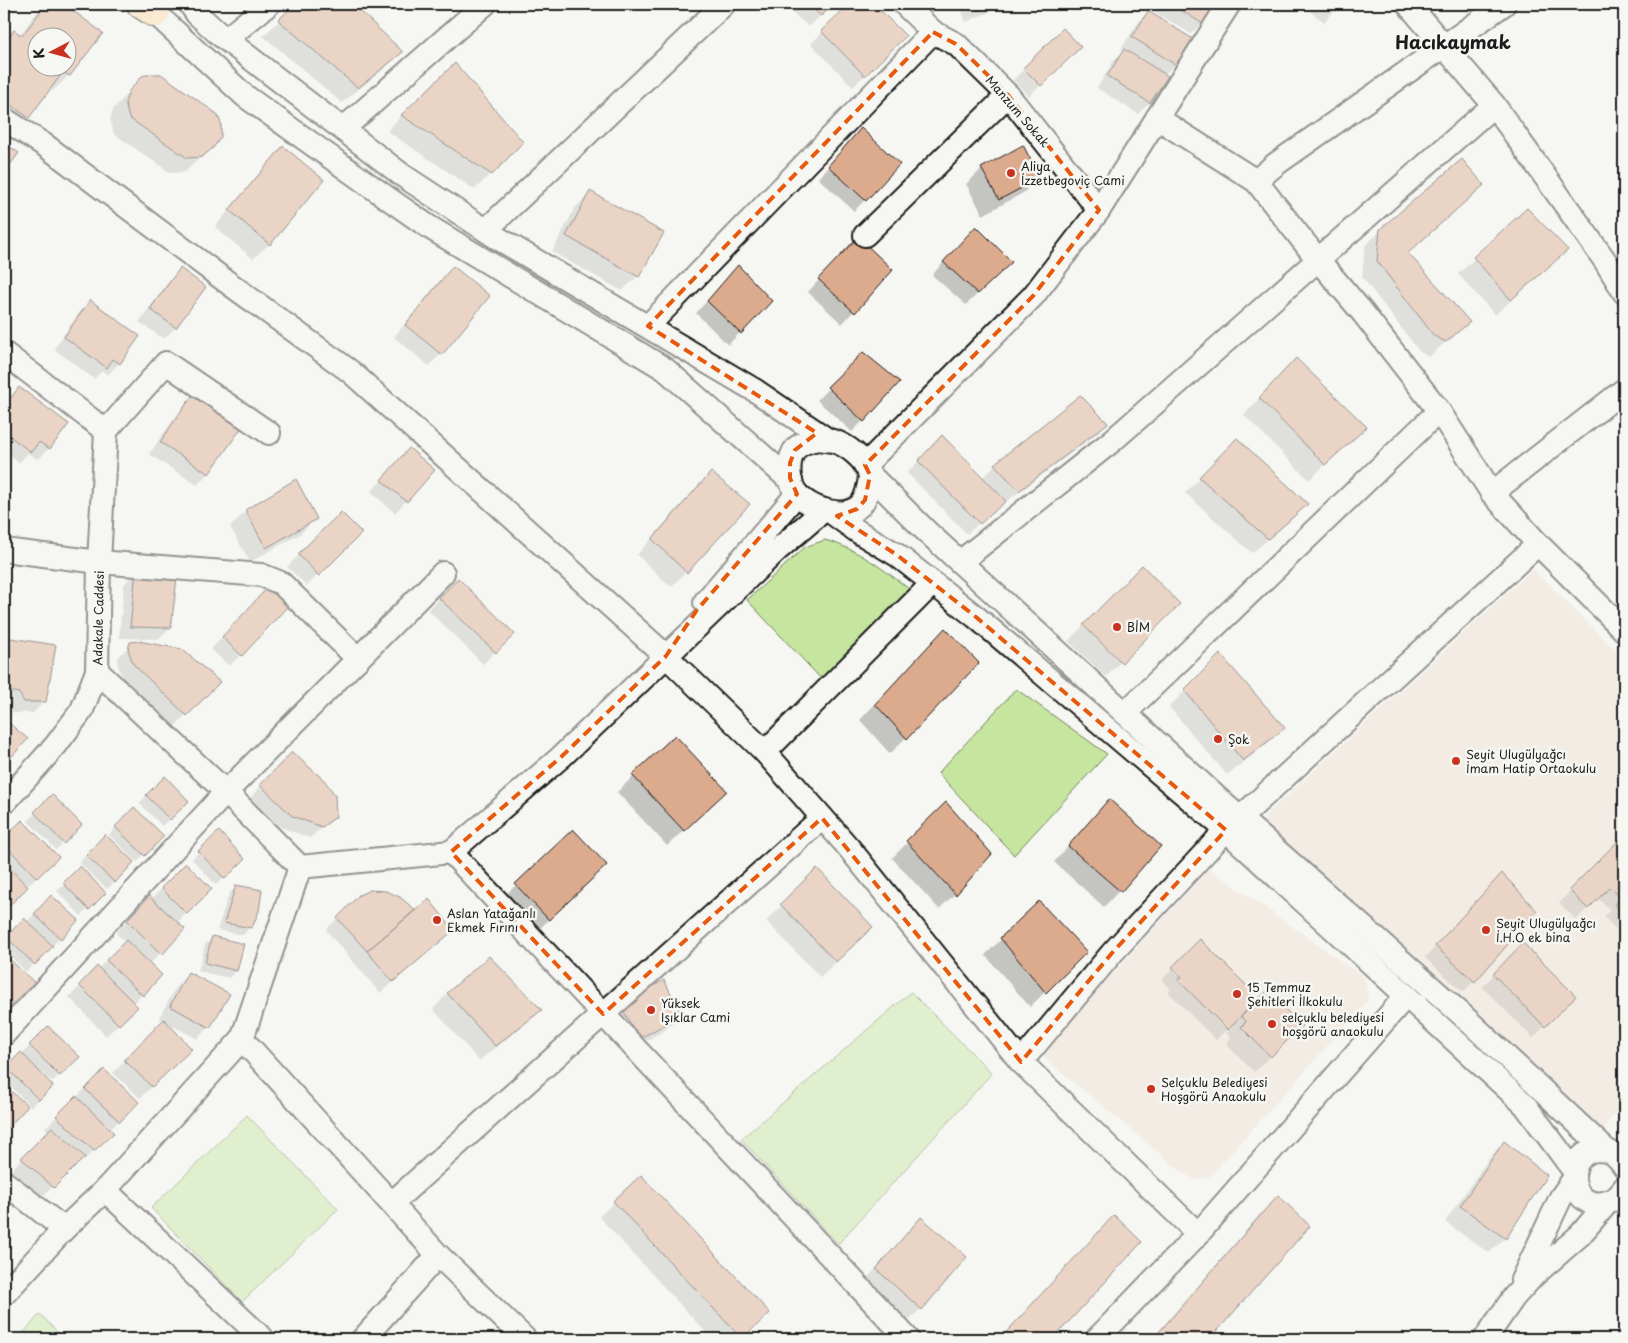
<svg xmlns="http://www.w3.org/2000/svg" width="1628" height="1343" viewBox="0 0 1628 1343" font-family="'Playpen Sans',sans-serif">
  <rect width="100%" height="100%" fill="#f6f6f2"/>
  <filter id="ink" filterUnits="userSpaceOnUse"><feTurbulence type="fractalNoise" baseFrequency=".02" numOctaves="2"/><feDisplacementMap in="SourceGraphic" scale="10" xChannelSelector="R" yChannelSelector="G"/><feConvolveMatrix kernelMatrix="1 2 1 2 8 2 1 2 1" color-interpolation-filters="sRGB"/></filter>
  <g filter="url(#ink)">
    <g fill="#eee0d4">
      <polygon points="1533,569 1624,659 1624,1100 1602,1131 1456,997 1263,826 1265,816"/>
      <polygon points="1209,868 1365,978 1368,1001 1209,1177 1195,1180 1183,1173 1042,1056 1100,988"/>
    </g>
    <g fill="#c6e69f" stroke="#71815e">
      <path d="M825 540C858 549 883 569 909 589L824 682 747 600 805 547Z"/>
      <polygon points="1016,689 1107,754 1014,855 938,773"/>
      <polygon points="911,992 992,1073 838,1244 741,1139"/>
      <polygon points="247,1115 338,1209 242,1302 151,1208"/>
      <polygon points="40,1314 64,1339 18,1339"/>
    </g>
    <g fill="#0003" fill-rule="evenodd">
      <path d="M45 4H62L102 33 69 75 53 91 50 89 28 117 13 132 4 126V42L14 32 19 36 37 12ZM38 38H68V68H38Z"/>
      <polygon points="297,4 351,4 402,52 386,67 342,103 263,36"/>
      <polygon points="782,4 832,4 809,27"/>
      <polygon points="850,4 872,4 904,36 853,87 811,44"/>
      <polygon points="959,4 1002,4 997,9 966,22"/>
      <polygon points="1150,4 1214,4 1202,23 1191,34 1148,8"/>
      <polygon points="1300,4 1341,4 1324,22"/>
      <polygon points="1462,4 1471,4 1467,7"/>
      <polygon points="1148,12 1175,64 1164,75 1166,77 1149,103 1138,114 1097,88 1113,62 1124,51 1121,49 1137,24"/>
      <polygon points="1063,30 1079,47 1029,96 1013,80"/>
      <polygon points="142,77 212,147 185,172 171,173 114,134 110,119 114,108"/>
      <polygon points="402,115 521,142 475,190 387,131"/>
      <polygon points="850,142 865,200 854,211 818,178"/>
      <polygon points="284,148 269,244 253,259 215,227 268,163"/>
      <polygon points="982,169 1039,178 1023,193 983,215 966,184"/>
      <polygon points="1482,185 1407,254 1468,322 1429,357 1419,351 1362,277 1365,246 1381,230"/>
      <polygon points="590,193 638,276 622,291 552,252 575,208"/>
      <polygon points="1527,210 1566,250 1495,315 1458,274"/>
      <polygon points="965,239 999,273 966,305 932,275"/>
      <polygon points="846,250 891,270 842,324 808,292"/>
      <polygon points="453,267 488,296 441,354 429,366 394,337 441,279"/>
      <polygon points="738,267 770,301 728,345 696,313"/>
      <polygon points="180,270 204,287 175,328 164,339 139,322 169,281"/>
      <polygon points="91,302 119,363 108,375 102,371 94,379 54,349 79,313"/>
      <polygon points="863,353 863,421 852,432 817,400"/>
      <polygon points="1281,375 1350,442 1309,480 1244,415"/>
      <polygon points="19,388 49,448 38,460 28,453 19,463 4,452 4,405"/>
      <polygon points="1080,396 1107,423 1091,438 1002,505 1001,504 967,534 907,473 931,449 982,478 995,465"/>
      <polygon points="192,398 209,473 197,485 149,454 181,409"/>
      <polygon points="1237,440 1307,504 1291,520 1252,553 1185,493"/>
      <polygon points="409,449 433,470 395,513 371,492"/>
      <polygon points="711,474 686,572 671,587 637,555 695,489"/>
      <polygon points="246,511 315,519 300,534 250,562 230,527"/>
      <polygon points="341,514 360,533 307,586 287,567"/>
      <polygon points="1142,567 1178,604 1106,677 1068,641"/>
      <polygon points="136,573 170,628 158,639 119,638 124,584"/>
      <polygon points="458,580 513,634 483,664 428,610"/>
      <polygon points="257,601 241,655 229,666 211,649"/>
      <polygon points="4,638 55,646 45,701 33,713 12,713 8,704 4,704"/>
      <polygon points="131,644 218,682 174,727 121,675 117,662 119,656"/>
      <polygon points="930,645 977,663 890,754 860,720"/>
      <polygon points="1220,655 1283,728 1268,743 1227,775 1169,707"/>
      <polygon points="675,737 709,806 667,846 617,792"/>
      <polygon points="280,765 334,816 322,828 310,838 280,827 250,798"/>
      <polygon points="165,778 187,801 162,826 139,803"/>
      <polygon points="52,796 80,825 56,850 28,821"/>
      <polygon points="1109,801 1160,846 1104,907 1054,862"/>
      <polygon points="946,804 955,894 939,909 892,858"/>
      <polygon points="134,809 162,836 137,862 109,835"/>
      <polygon points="22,821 57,857 4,909 4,840"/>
      <polygon points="219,833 244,859 216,885 192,859"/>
      <polygon points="1622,838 1624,841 1624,926 1619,932 1604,917 1610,910 1598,898 1576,920 1559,903"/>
      <polygon points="97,843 115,882 107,889 79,863"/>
      <polygon points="186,865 210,889 177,923 184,929 150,964 161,975 133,1004 124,1019 106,1036 69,997 125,942 116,933 138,909 151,899"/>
      <polygon points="80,868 104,893 81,916 57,891"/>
      <polygon points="817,870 856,942 820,977 766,921"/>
      <polygon points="590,881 533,935 500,900 516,885"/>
      <polygon points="237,886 250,927 243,935 217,930 229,894"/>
      <polygon points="1490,886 1474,981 1463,992 1425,958"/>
      <polygon points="359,896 399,898 415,912 453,930 441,942 380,993 326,930"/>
      <polygon points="1039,903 1085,952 1030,1007 985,955"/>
      <polygon points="44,904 60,938 26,972 4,950 4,941 24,920 27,922"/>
      <polygon points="212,937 236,971 229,978 198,971 205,945"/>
      <polygon points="1200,941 1243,1000 1250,1006 1216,1040 1168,992 1171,989 1162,980"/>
      <polygon points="1523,945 1574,996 1533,1038 1482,987"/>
      <polygon points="1624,952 1624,967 1617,960"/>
      <polygon points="4,956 34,983 4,1012"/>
      <polygon points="188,974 209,1027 197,1039 164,1021 179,1061 140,1098 113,1073 164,1021 159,1018 177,985"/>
      <polygon points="448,993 540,1010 524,1025 479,1061 433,1009"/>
      <polygon points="1267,993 1300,1026 1254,1072 1226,1044 1231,1038 1226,1033"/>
      <polygon points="621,1006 681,1014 665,1030 623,1054 605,1021"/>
      <polygon points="48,1028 71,1065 52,1082 41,1072 40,1073 51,1086 31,1107 4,1080 4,1071"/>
      <polygon points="104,1070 137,1102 110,1130 101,1144 82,1162 80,1160 41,1198 11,1170 49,1132 45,1128"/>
      <polygon points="1504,1143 1505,1238 1489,1253 1445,1222 1489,1158"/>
      <polygon points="1278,1197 1308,1226 1208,1339 1152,1339 1262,1212"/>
      <polygon points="614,1202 753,1328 741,1339 712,1339 599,1217"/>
      <polygon points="921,1219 921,1309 905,1324 861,1285"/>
      <polygon points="1099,1233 1140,1242 1051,1339 1001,1339"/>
    </g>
    <g fill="#dcab8e" stroke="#1c1c1c" fill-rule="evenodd">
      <path d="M46 4H64L103 33 70 76 63 72 29 118 4 100V45L14 30 22 36ZM38 38H68V68H38Z"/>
      <polygon points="295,4 353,4 403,52 358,88 278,20"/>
      <polygon points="807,4 834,4 821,16"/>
      <polygon points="849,4 874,4 906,36 865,76 821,31"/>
      <polygon points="975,4 995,4 978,11"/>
      <polygon points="1171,4 1215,4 1203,24"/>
      <polygon points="1326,4 1342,4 1336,11"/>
      <polygon points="1148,11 1193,39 1176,65 1132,37"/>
      <polygon points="1063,28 1081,47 1041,86 1023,68"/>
      <polygon points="1124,49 1168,76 1150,103 1107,76"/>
      <polygon points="455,63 523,142 492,175 401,115"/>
      <polygon points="151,74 161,74 217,114 221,123 221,137 213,148 202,157 187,158 129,118 125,103 129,91 142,76"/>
      <polygon points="861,128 900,164 866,201 828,166"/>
      <polygon points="4,143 19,153 4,173"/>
      <polygon points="1023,145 1040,178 999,200 981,168"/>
      <polygon points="283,146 324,180 270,245 229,210"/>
      <polygon points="1462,159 1484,185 1408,253 1470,322 1446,342 1434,336 1377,261 1380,229"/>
      <polygon points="590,191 664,233 639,277 566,236"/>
      <polygon points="1527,208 1568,250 1511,300 1473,257"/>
      <polygon points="976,226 1012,262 978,294 943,262"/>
      <polygon points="858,237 893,270 855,313 818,279"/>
      <polygon points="738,265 772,301 741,334 707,301"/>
      <polygon points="453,266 490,296 442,355 405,325"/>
      <polygon points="180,268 206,287 176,328 150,309"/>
      <polygon points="90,300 140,336 120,364 113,359 107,368 64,337"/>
      <polygon points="863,352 900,382 864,422 827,387"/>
      <polygon points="1296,358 1367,427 1325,465 1259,398"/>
      <polygon points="19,387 69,424 50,449 39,442 31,452 4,432 4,407"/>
      <polygon points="1080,395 1108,423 1019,491 994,464"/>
      <polygon points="192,396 242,427 209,474 160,442"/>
      <polygon points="942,435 1006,501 980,524 918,461"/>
      <polygon points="1237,438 1308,504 1268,539 1199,477"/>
      <polygon points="409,448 435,470 407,502 381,480"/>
      <polygon points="711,472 750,504 687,573 652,539"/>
      <polygon points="296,479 317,519 266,548 245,510"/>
      <polygon points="341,512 362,533 319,576 298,554"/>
      <polygon points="1142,565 1180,604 1122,663 1083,625"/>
      <polygon points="136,571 177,578 171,628 130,627"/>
      <polygon points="458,578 515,634 496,653 439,598"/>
      <polygon points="268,587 288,606 242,656 222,637"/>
      <polygon points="945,628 979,663 907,739 875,704"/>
      <polygon points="4,637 56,645 46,702 24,702 19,693 8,691 9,680 4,679"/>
      <polygon points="138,641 182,649 220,682 187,716 133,664 128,649 130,642"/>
      <polygon points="1220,654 1285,728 1243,761 1184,690"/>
      <polygon points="4,719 28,739 4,765"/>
      <polygon points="675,735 727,791 684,831 632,775"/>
      <polygon points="292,752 324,780 335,795 336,817 322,827 292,816 260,785"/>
      <polygon points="165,776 189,801 170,820 146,795"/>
      <polygon points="52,794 82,825 64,844 34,812"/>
      <polygon points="1109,799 1161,846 1121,892 1068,846"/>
      <polygon points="946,802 992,854 956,895 906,841"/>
      <polygon points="134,807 164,836 145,856 115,827"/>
      <polygon points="22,820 59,857 37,878 4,844 4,838"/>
      <polygon points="573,829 607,865 549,920 515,884"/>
      <polygon points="219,831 245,859 225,879 198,851"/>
      <polygon points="105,834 134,862 115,883 86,855"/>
      <polygon points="1622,837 1624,839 1624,914 1614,904 1621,898 1610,887 1588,909 1569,890"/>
      <polygon points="4,862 28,887 8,907 4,903"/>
      <polygon points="186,863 212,889 187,914 161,888"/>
      <polygon points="80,866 106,893 89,910 63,883"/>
      <polygon points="817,868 873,927 836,962 780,904"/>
      <polygon points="1502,873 1537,911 1475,982 1435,946"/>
      <polygon points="236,885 262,890 259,911 252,928 224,923"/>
      <polygon points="370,890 386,891 400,897 415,910 367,951 337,918 359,895"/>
      <polygon points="51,895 79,920 61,939 34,914"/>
      <polygon points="149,896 185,929 162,955 127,920"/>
      <polygon points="429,899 454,930 393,982 367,951"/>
      <polygon points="1039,901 1087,952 1046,993 1000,938"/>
      <polygon points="24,918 53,946 35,965 6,937"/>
      <polygon points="212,936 244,944 237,971 205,963"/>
      <polygon points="1200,939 1253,992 1245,1000 1251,1006 1228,1030 1178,980 1182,977 1172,967"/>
      <polygon points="126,940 162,975 143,996 106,960"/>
      <polygon points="1523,943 1576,996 1545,1027 1493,974"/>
      <polygon points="4,954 35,983 8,1009 4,1004"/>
      <polygon points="489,956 542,1010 495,1046 447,993"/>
      <polygon points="97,966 138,1007 119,1025 79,985"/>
      <polygon points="188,972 230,994 210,1028 170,1006"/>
      <polygon points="664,980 682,1015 639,1039 620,1005"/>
      <polygon points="1267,991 1302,1026 1271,1057 1241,1027 1246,1022 1241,1017"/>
      <polygon points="164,1019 192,1049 152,1087 124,1060"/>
      <polygon points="48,1026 80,1057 60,1076 29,1045"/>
      <polygon points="21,1052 53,1086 39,1100 6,1067"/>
      <polygon points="104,1069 139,1102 120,1122 85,1089"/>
      <polygon points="4,1085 28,1106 4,1132"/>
      <polygon points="76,1096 114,1133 94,1151 56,1116"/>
      <polygon points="52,1127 85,1157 54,1188 21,1158"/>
      <polygon points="1504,1141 1547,1175 1506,1239 1460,1206"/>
      <polygon points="641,1175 770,1313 742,1339 613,1201"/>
      <polygon points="1278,1195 1310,1226 1210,1339 1153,1339"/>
      <polygon points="1114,1215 1142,1242 1053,1339 1000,1339"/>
      <polygon points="921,1217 967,1257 922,1310 876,1269"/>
    </g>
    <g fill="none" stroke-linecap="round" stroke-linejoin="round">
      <defs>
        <g id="minor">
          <polyline points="148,4 155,13 245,96 379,192 429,227 665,369 791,481"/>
          <polyline points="190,4 197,14 219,34 402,175 496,237 756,391 828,440"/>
          <polyline points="904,4 933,32 956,44 1008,95 1099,210"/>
          <polyline points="1408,4 1494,105 1606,262 1624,292"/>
          <polyline points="226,39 269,4"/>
          <polyline points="1157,118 1256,181 1319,261 1363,313 1439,411 1492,493 1538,544"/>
          <polyline points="4,119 46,146 227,282 351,372 666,656 765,752 849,848 1021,1062 1198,1234"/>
          <polyline points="343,129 485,4"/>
          <polyline points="1256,181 1276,164 1504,4"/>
          <polyline points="486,230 724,4"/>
          <polyline points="865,235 1008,95"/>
          <polyline points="648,326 933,32"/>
          <polyline points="4,353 106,431 166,363 269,433"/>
          <path d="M818 439C822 440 828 440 833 441 847 445 865 459 869 473 871 479 868 487 867 492 864 502 860 508 850 511 842 514 832 512 824 510 814 507 805 502 798 495 788 484 787 463 794 451 799 443 809 441 818 439Z"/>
          <polyline points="865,465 1033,296 1099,210 1229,4"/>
          <polyline points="870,475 925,530 1224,804 1460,1013 1607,1151"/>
          <polyline points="1492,493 1624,390"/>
          <polyline points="831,512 857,531 897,555 976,617 1226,830 1525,1105 1574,1171"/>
          <polyline points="4,550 99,562 261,575 281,583 358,659"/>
          <polyline points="960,562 1112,441 1494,105"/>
          <polyline points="705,602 797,494"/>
          <polyline points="97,671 226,792 300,867 451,852 561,757 776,551 824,510"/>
          <polyline points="1125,713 1439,411"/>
          <polyline points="765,752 933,583"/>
          <polyline points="4,803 56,745 82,710 97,671 99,562 106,431"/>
          <polyline points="1240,818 1538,544 1624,630"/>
          <polyline points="451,852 908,1339"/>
          <polyline points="4,1034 226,792 443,573"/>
          <polyline points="242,1039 438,1255 525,1339"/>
          <polyline points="1021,1062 1112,953 1226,830"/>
          <path d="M1624 1166C1619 1157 1611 1150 1599 1150 1563 1151 1567 1209 1603 1203 1613 1202 1620 1196 1624 1188"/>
          <polyline points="4,1182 64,1229"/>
          <polyline points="105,1190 263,1339"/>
          <polyline points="392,1203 822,818"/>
          <polyline points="1522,1280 1561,1197 1573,1180"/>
          <polyline points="4,1294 64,1229 105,1190 242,1039 300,867"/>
          <polyline points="363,1339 438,1255"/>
          <polyline points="1097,1339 1198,1234 1406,996"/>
          <polyline points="1485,1339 1514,1297 1533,1276 1580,1235 1608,1202"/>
        </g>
        <polyline id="major" points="141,4 155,13"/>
      </defs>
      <use href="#minor" stroke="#1c1c1c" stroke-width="26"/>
      <use href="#major" stroke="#1c1c1c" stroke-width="31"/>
      <use href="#minor" stroke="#f6f6f2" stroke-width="22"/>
      <use href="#major" stroke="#fedbac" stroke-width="28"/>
    </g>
  </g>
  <path d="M0 0H1628V1343H0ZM933 32 956 44 1008 95 1099 210 1033 296 865 465 870 475 865 500 857 509 837 516 897 555 976 617 1226 830 1112 953 1021 1062 822 818 603 1014 451 852 561 757 666 656 697 610 797 494 790 478V463L795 450 817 433 648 326Z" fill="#f6f6f2" fill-opacity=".55" fill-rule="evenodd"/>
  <path fill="none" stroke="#e8590c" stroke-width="4" stroke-dasharray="10 6" stroke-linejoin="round" d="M933 32 956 44 1008 95 1099 210 1033 296 865 465 870 475 865 500 857 509 837 516 897 555 976 617 1226 830 1112 953 1021 1062 822 818 603 1014 451 852 561 757 666 656 697 610 797 494 790 478V463L795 450 817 433 648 326Z"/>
  <g fill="#c8321e" stroke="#f6f6f2" stroke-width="2">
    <circle cx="1011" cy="173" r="5"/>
    <circle cx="1117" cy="627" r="5"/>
    <circle cx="1218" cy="739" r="5"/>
    <circle cx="1456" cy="761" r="5"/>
    <circle cx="437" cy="920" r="5"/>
    <circle cx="1486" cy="930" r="5"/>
    <circle cx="1237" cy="994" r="5"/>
    <circle cx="651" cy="1010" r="5"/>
    <circle cx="1272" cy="1024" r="5"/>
    <circle cx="1151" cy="1089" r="5"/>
  </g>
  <g text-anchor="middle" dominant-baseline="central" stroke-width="5" stroke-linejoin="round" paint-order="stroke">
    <g font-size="12" fill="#1c1c1c" stroke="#f6f6f2">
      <text transform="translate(1018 111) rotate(49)">Manzum Sokak</text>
      <text transform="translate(98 618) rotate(-89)">Adakale Caddesi</text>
    </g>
    <g font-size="12" fill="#1c1c1c" stroke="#f6f6f2" text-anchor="start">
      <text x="1021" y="166">Aliya<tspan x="1021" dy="14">İzzetbegoviç Cami</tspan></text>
      <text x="1127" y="627">BİM</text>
      <text x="1228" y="739">Şok</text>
      <text x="1466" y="754">Seyit Ulugülyağcı<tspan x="1466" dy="14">İmam Hatip Ortaokulu</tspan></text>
      <text x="447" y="913">Aslan Yatağanlı<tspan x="447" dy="14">Ekmek Fırını</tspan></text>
      <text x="1496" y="923">Seyit Ulugülyağcı<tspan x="1496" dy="14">İ.H.O ek bina</tspan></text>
      <text x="1247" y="987">15 Temmuz<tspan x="1247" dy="14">Şehitleri İlkokulu</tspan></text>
      <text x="661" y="1003">Yüksek<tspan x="661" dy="14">Işıklar Cami</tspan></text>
      <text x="1282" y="1017">selçuklu belediyesi<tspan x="1282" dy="14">hoşgörü anaokulu</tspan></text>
      <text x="1161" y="1082">Selçuklu Belediyesi<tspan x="1161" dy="14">Hoşgörü Anaokulu</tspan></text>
    </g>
    <g font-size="18" font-weight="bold" fill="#1c1c1c" stroke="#f6f6f2">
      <text x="1453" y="41">Hacıkaymak</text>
    </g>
  </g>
  <rect width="1628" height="1343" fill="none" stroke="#f6f6f2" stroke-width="20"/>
  <rect x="10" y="10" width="1608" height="1323" fill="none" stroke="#1c1c1c" stroke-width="2" filter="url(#ink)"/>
  <g transform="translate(52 52) rotate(264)"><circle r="24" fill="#f6f6f2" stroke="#9f9f9c"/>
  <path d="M0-4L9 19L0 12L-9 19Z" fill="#c8321e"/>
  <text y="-8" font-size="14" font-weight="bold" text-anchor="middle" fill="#1c1c1c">K</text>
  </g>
</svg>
